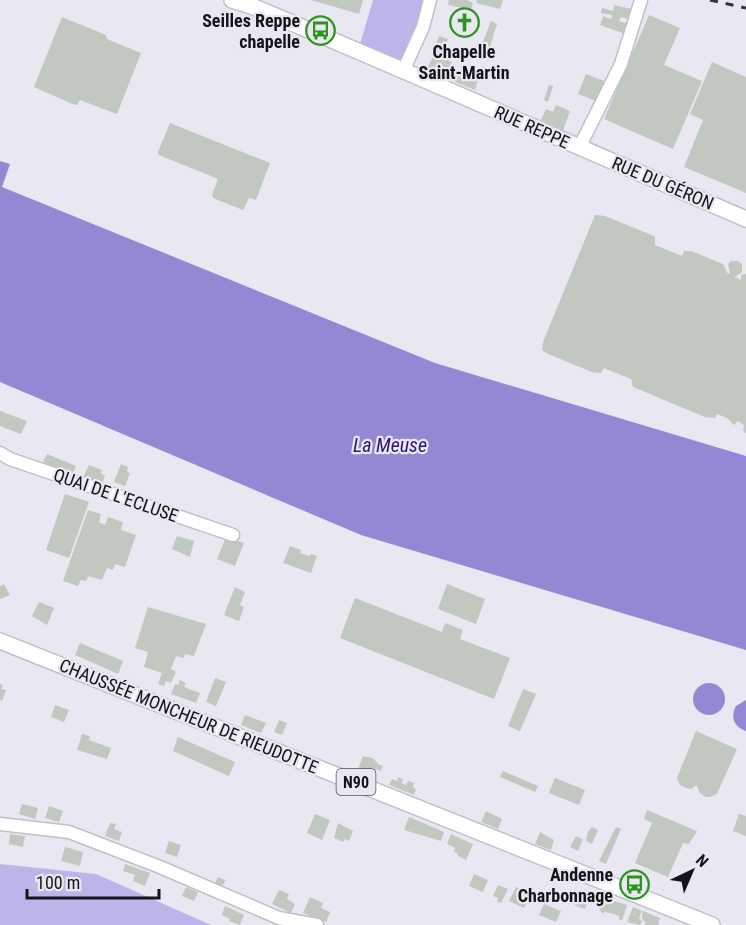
<svg xmlns="http://www.w3.org/2000/svg" width="746" height="925" viewBox="0 0 746 925" font-family="'Roboto Condensed',sans-serif">
  <rect width="100%" height="100%" fill="#e8e7f2"/>
  <g fill="#bbb5e9">
    <polygon points="373,0 430,0 406,64 360,44"/>
    <polygon points="0,864 96,874 211,925 0,925"/>
  </g>
  <g fill="#9488d5">
    <polygon points="0,161 10,164 2,187 435,363 746,456 746,650 361,535 0,382"/>
    <circle cx="709" cy="699" r="16"/>
    <path d="M746 700V731C734 727 730 717 736 706Z"/>
  </g>
  <g fill="#c1c8bf">
    <polygon points="311,0 363,0 359,14"/>
    <polygon points="449,0 467,0 473,3 471,10 448,5"/>
    <polygon points="477,0 503,0 500,9 476,3"/>
    <polygon points="614,5 631,9 629,19 621,17 619,21 631,25 628,35 600,25 603,16 611,19 612,15 601,13 602,8 613,11"/>
    <polygon points="458,14 476,20 471,30 466,27 464,31 453,25"/>
    <polygon points="649,15 680,28 664,65 702,81 673,149 604,119"/>
    <polygon points="62,17 106,35 107,39 141,53 117,114 80,100 77,105 75,105 34,87"/>
    <polygon points="491,21 497,24 489,50 482,44"/>
    <polygon points="439,36 448,39 445,48 440,49 438,53 433,51"/>
    <polygon points="442,52 451,55 448,60 452,62 450,67 462,72 464,68 468,71 472,71 473,69 480,71 475,90 426,70 434,55 443,59 440,56"/>
    <polygon points="712,62 746,77 746,193 684,167 703,120 690,114"/>
    <polygon points="586,74 604,81 596,101 578,94"/>
    <polygon points="549,85 553,86 548,102 544,100"/>
    <polygon points="556,105 570,111 563,130 541,120 546,109 553,112"/>
    <polygon points="170,123 270,163 256,200 249,198 243,210 213,198 212,195 218,179 159,155 158,152"/>
    <polygon points="595,215 605,216 649,234 655,237 655,245 682,256 684,251 691,251 723,264 728,274 730,273 728,264 731,261 738,261 742,264 742,272 735,277 741,280 741,275 746,274 746,433 743,431 744,425 738,421 734,425 727,418 717,414 715,418 705,417 633,387 631,379 604,368 601,373 592,372 548,354 542,350 543,342"/>
    <polygon points="0,411 27,421 21,434 0,426"/>
    <polygon points="47,454 76,466 72,475 43,462"/>
    <polygon points="121,464 128,467 127,472 130,473 125,486 114,482"/>
    <polygon points="89,465 102,470 101,473 105,476 101,485 83,478"/>
    <polygon points="65,494 89,502 69,558 46,550"/>
    <polygon points="88,510 101,514 99,522 105,525 108,517 123,522 121,530 136,535 125,567 115,564 113,570 107,568 102,580 88,576 86,581 81,580 78,586 63,581"/>
    <polygon points="177,536 194,541 190,557 172,549"/>
    <polygon points="226,537 244,543 235,566 217,559"/>
    <polygon points="290,546 301,550 300,553 310,556 311,554 317,556 311,573 283,563"/>
    <polygon points="4,584 10,595 0,599 0,586"/>
    <polygon points="447,584 485,599 476,624 438,609"/>
    <polygon points="235,587 245,592 240,605 244,607 239,621 224,615"/>
    <polygon points="355,598 442,632 445,623 463,630 460,639 510,658 494,699 340,638"/>
    <polygon points="39,602 54,608 47,625 32,616"/>
    <polygon points="148,607 206,624 194,656 185,654 184,658 176,656 171,669 176,672 171,683 166,681 164,686 158,684 162,673 144,667 148,652 135,648"/>
    <polygon points="80,643 123,661 118,674 75,655"/>
    <polygon points="215,678 226,682 216,706 206,702"/>
    <polygon points="180,680 186,683 184,687 200,693 196,703 171,694 175,684 178,685"/>
    <polygon points="0,684 3,685 1,689 6,690 2,701 0,700"/>
    <polygon points="523,689 536,694 520,731 508,726"/>
    <polygon points="55,705 69,710 64,722 51,717"/>
    <polygon points="245,715 266,723 261,733 241,725"/>
    <polygon points="279,720 287,723 282,735 274,732"/>
    <polygon points="696,731 737,749 717,794 710,797 705,797 699,792 697,785 691,789 686,788 680,785 677,778"/>
    <polygon points="82,734 90,736 89,740 111,748 107,759 77,750"/>
    <polygon points="178,737 235,762 229,776 173,751"/>
    <polygon points="363,756 373,758 378,764 383,766 381,771 376,769 374,775 358,769"/>
    <polygon points="503,771 538,786 535,792 500,777"/>
    <polygon points="398,777 403,779 401,783 406,785 408,781 414,783 413,788 416,789 414,795 389,785 392,779 397,781"/>
    <polygon points="555,778 585,790 579,805 549,793"/>
    <polygon points="22,804 38,808 35,819 19,814"/>
    <polygon points="49,806 63,811 59,822 45,818"/>
    <polygon points="647,810 697,831 689,844 683,843 668,877 635,863 652,823 644,819"/>
    <polygon points="486,811 502,819 498,829 481,822"/>
    <polygon points="315,814 330,820 322,840 307,833"/>
    <polygon points="739,814 746,816 746,836 733,831"/>
    <polygon points="409,817 444,832 441,841 404,830"/>
    <polygon points="110,823 116,824 114,829 122,832 119,841 105,836"/>
    <polygon points="338,823 353,831 349,841 345,839 343,842 334,838"/>
    <polygon points="592,827 598,830 592,844 586,841 588,832"/>
    <polygon points="616,827 621,829 606,864 599,861"/>
    <polygon points="540,832 554,840 551,850 535,844"/>
    <polygon points="10,834 25,836 23,847 9,844"/>
    <polygon points="451,834 473,844 466,860 458,856 458,854 454,852 455,848 447,844"/>
    <polygon points="576,836 583,839 578,851 570,847"/>
    <polygon points="169,841 181,845 177,857 165,853"/>
    <polygon points="65,847 83,852 80,866 61,861"/>
    <polygon points="125,864 150,873 145,886 133,881 135,875 123,871"/>
    <polygon points="474,874 488,880 483,892 469,886"/>
    <polygon points="218,877 225,880 222,888 214,885"/>
    <polygon points="498,885 508,889 501,903 497,901 498,898 493,896"/>
    <polygon points="186,887 198,892 194,901 182,896"/>
    <polygon points="516,887 530,893 524,908 509,901"/>
    <polygon points="279,890 289,894 287,899 295,904 291,913 272,904"/>
    <polygon points="579,894 589,898 585,909 574,905"/>
    <polygon points="310,897 323,903 321,908 330,912 326,922 303,913"/>
    <polygon points="604,898 627,905 622,921 619,919 619,916 611,913 604,912 603,914 599,909"/>
    <polygon points="544,904 561,911 556,922 539,915"/>
    <polygon points="225,906 244,915 240,925 229,921 230,919 222,915"/>
    <polygon points="633,907 642,911 639,918 642,921 640,925 627,922"/>
    <polygon points="643,911 660,918 658,925 644,925 646,922 643,921 642,916"/>
  </g>
  <g fill="none" stroke-linecap="round" stroke-linejoin="round">
    <defs>
      <g id="minor">
        <polyline points="404,69 423,27 430,0"/>
        <polyline points="579,148 621,64 641,0"/>
        <polyline points="0,453 10,459 233,535"/>
        <polyline points="0,824 69,832 160,867 279,918 317,925"/>
      </g>
      <g id="major">
        <path d="M232 0 254 7C419 76 582 149 746 219"/>
        <polyline points="0,641 712,925"/>
      </g>
    </defs>
    <use href="#minor" stroke="#c0bfc9" stroke-width="15"/>
    <use href="#major" stroke="#c0bfc9" stroke-width="18"/>
    <use href="#minor" stroke="#fff" stroke-width="12"/>
    <use href="#major" stroke="#fff" stroke-width="15"/>
    <polyline stroke="#343338" stroke-width="3" stroke-dasharray="8 8" stroke-linecap="butt" points="710,0 746,8"/>
  </g>
  <defs>
    <symbol id="church-ring" viewBox="-11 -11 22 22"><circle r="9.5" fill="#e8e7f2" stroke="#2c941c" stroke-width="1.5"/><path d="M-1.2-6h2.4v3.5h3.3v2.4h-3.3V6h-2.4V-.1h-3.3v-2.4h3.3Z" fill="#2c941c"/></symbol>
    <symbol id="bus-ring" viewBox="-11 -11 22 22"><circle r="9.5" fill="#e8e7f2" stroke="#2c941c" stroke-width="1.5"/><path d="M-5-6H5V4H4V6H2V4H-2V6H-4V4H-5ZM-3.5-4V0h7V-4ZM-3.5 1.2v1.5H-2V1.2ZM2 1.2v1.5H3.5V1.2Z" fill="#2c941c"/></symbol>
  </defs>
  <g fill-rule="evenodd">
    <use href="#church-ring" x="448" y="6" width="33" height="33"/>
    <use href="#bus-ring" x="304" y="14" width="33" height="33"/>
    <use href="#bus-ring" x="618" y="868" width="33" height="33"/>
  </g>
  <g text-anchor="middle" dominant-baseline="central" stroke-width="4.5" stroke-linejoin="round" paint-order="stroke">
    <rect fill="#e8e7f2" stroke="#545359" stroke-width="1.5" x="336.5" y="769" width="39" height="26" rx="4.5"/>
    <g font-size="16" font-weight="bold" fill="#151418">
      <text x="356" y="782">N90</text>
    </g>
    <g font-size="18" font-weight="bold" fill="#151418" stroke="#e8e7f2" text-anchor="end">
      <text x="300" y="20">Seilles Reppe<tspan x="300" dy="21">chapelle</tspan></text>
      <text x="464" y="51" text-anchor="middle">Chapelle<tspan x="464" dy="21">Saint-Martin</tspan></text>
      <text x="613" y="874">Andenne<tspan x="613" dy="21">Charbonnage</tspan></text>
    </g>
    <g font-size="18" fill="#151418" stroke="#e8e7f2">
      <text transform="translate(532 127) rotate(24)">RUE REPPE</text>
      <text transform="translate(663 183) rotate(23)">RUE DU GÉRON</text>
      <text transform="translate(116 495) rotate(19)">QUAI DE L'ECLUSE</text>
      <text transform="translate(189 716) rotate(22)">CHAUSSÉE MONCHEUR DE RIEUDOTTE</text>
    </g>
    <g font-size="20" font-style="italic" fill="#32146f" stroke="#e8e7f2">
      <text x="390" y="445">La Meuse</text>
    </g>
  </g>
  <g transform="translate(692 871) rotate(44)" stroke="#e8e7f2" stroke-width="4.5" paint-order="stroke">
  <path d="M0-4.5L10 22L0 15L-10 22Z" fill="#151418"/>
  <text y="-9" font-size="16" font-weight="bold" text-anchor="middle" fill="#151418">N</text>
  </g>
  <path d="M27 889v9h132v-9" fill="none" stroke="#151418" stroke-width="3"/>
  <text x="36" y="889" font-size="18" fill="#151418" stroke="#e8e7f2" stroke-width="4.5" paint-order="stroke">100 m</text>
</svg>
